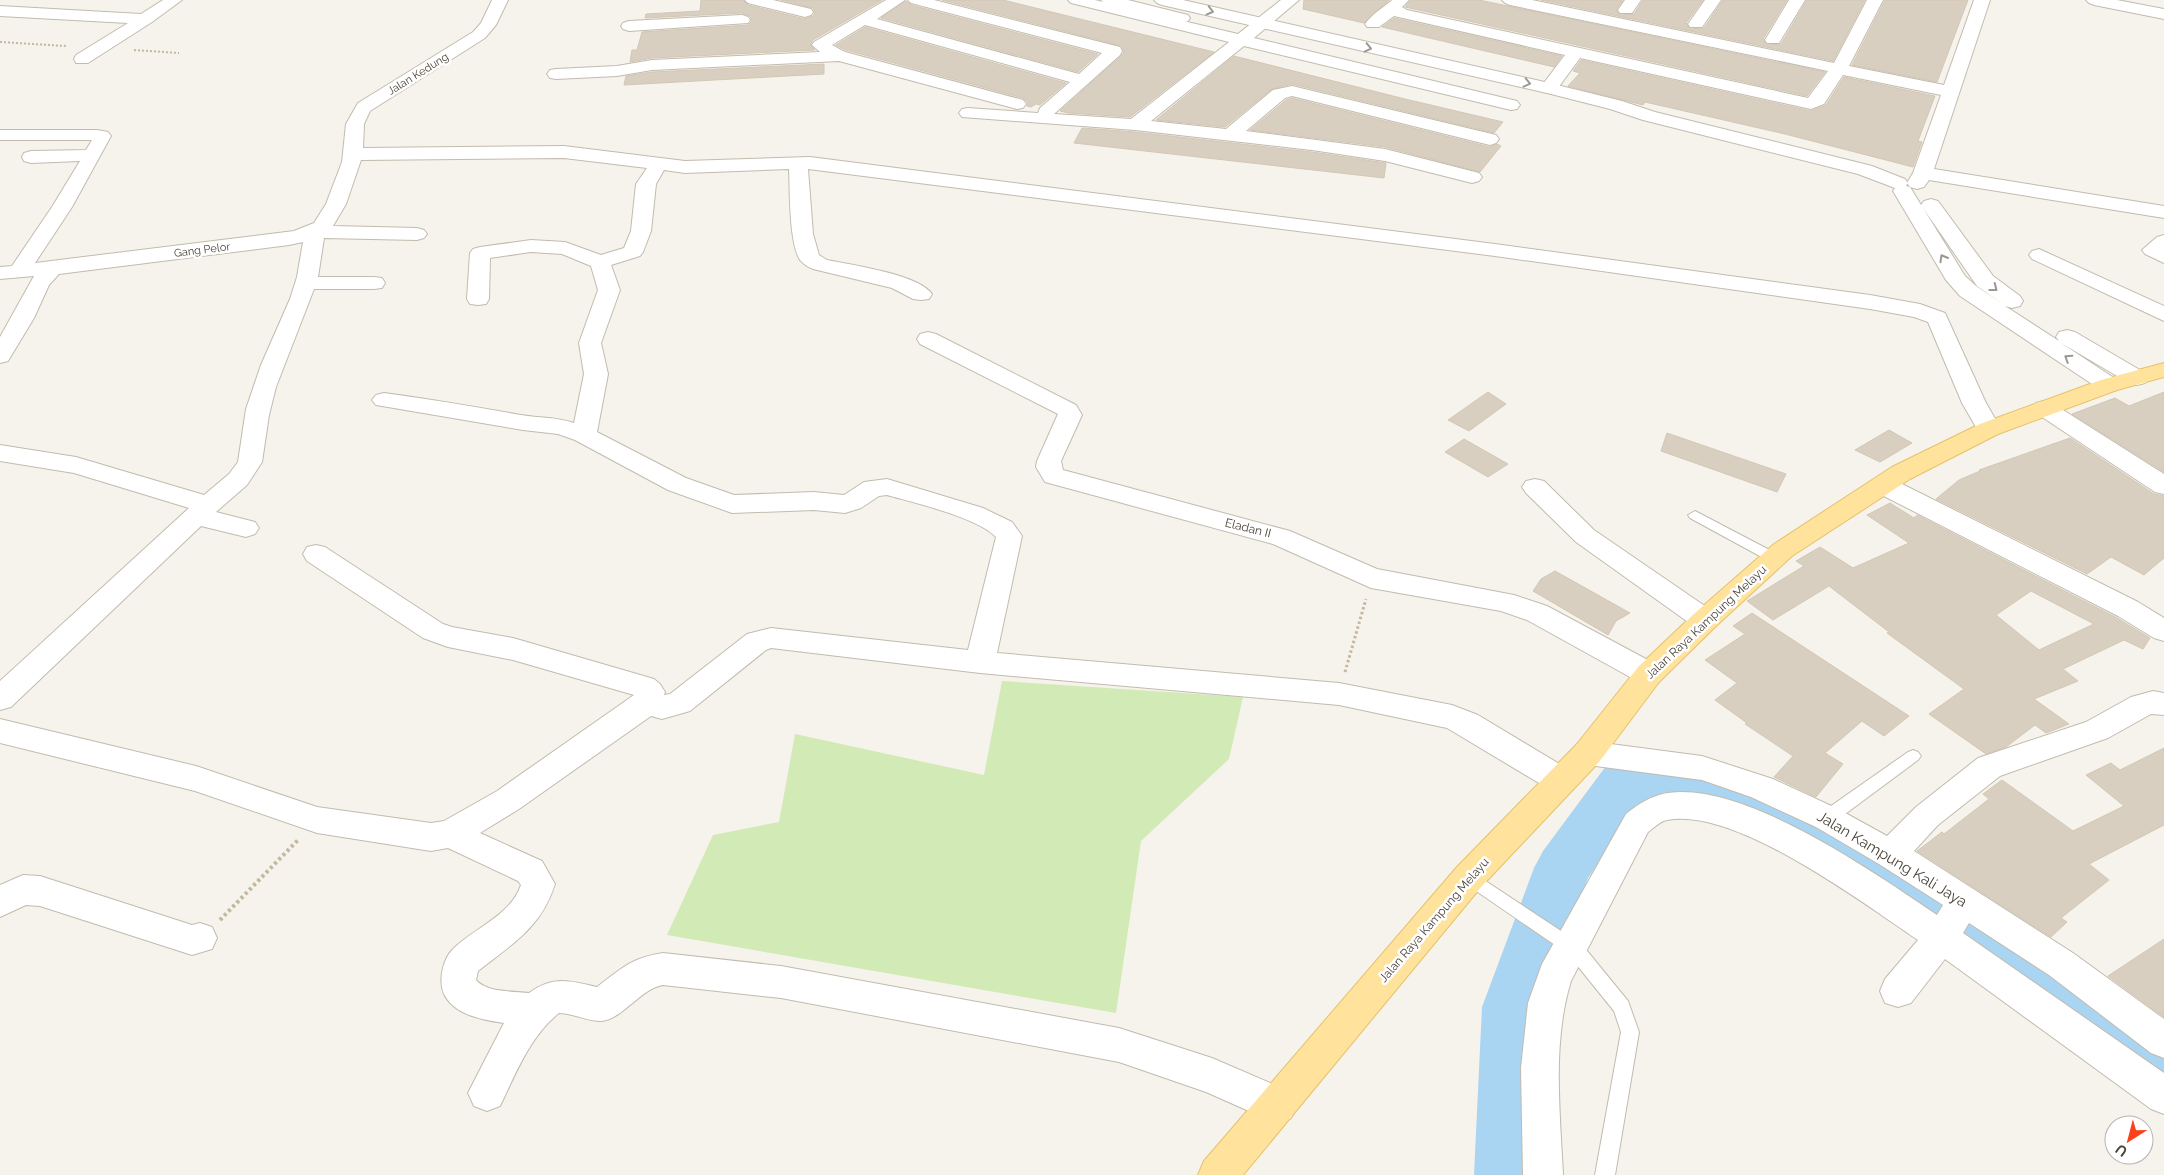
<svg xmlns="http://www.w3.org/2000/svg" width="2164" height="1175" viewBox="0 0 2164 1175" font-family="Raleway,sans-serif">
  <rect width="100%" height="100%" fill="#f6f3ec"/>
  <polygon fill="#d2eab5" points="1002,681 1243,697 1229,759 1141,841 1116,1013 667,935 713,835 779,822 795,734 984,775"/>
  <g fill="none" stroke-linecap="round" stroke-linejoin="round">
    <polygon fill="#a9d4f2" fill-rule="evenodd" points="1686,759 1885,837 2127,1004 2164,1032 2164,1102 2141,1093 2083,1046 1845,871 1682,803 1640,804 1588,878 1544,1007 1542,1175 1474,1175 1482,1007 1534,868 1543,851 1606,766 1625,760"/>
  </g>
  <g fill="#d8cfc1" stroke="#d3c7b4" fill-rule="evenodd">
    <polygon points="701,0 743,0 748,5 805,19 813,16 815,13 813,8 781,0 882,0 813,40 810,45 815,50 652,58 630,62 632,50 637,50 642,32 748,25 752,21 750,16 742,13 645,18 646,14 700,11"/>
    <polygon points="942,0 1003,0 1214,52 1130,117 1068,113 1060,111 1121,56 1124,52 1122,46"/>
    <polygon points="1304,0 1389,0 1364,23 1303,9"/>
    <polygon points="1411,0 1479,0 1825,72 1807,96 1405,7"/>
    <polygon points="1541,0 1623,0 1616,10 1620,15 1634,14 1643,0 1703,0 1686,23 1690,29 1704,28 1723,0 1787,0 1763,39 1767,45 1781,44 1807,0 1865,0 1833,61"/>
    <polygon points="1885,0 1968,0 1937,82 1852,65"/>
    <polygon points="906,1 911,5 1098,54 1078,72 881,18"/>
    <polygon points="1394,18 1562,56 1554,67 1382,27"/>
    <polygon points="865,27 1066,83 1040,105 1036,104 1031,107 1027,106 1028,103 1023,98 846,50 836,45"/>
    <polygon points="1234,56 1405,99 1503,122 1494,133 1292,84 1272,89 1225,127 1156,120"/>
    <polygon points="1581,60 1811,111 1826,105 1844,77 1935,96 1918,141 1922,142 1913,167 1785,134 1645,102 1643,105 1568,86 1580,73 1573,71"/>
    <polygon points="824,64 824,74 624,85 626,76 652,72"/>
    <polygon points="1292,98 1490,147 1497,144 1501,146 1480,172 1385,147 1250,130 1286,100"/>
    <polygon points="1082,128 1135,132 1312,152 1386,163 1384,178 1074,143"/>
    <polygon points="1488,392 1506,404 1469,431 1448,420"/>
    <polygon points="2164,392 2164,472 2072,414 2115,398 2129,406"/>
    <polygon points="1889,430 1912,443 1880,462 1855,450"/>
    <polygon points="1667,433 1786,474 1777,492 1661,451"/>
    <polygon points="2070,438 2154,494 2164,496 2164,558 2144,575 2111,557 2087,574 1936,499 1959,480 1980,471 1979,470"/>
    <polygon points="1464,439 1508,464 1488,477 1445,452"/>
    <path d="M1890 503 1914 518 1917 515 2117 618 2150 638 2143 649 2124 640 2063 669 2078 681 2034 699 2069 724 2046 733 2035 725 2006 747 1986 754 1929 714 1964 689 1887 633 1889 632 1829 586 1773 620 1747 601 1804 566 1796 561 1820 547 1853 568 1909 543 1867 515ZM2031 591 2094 624 2039 650 1996 615Z"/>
    <polygon points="1555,571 1630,613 1616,621 1608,635 1533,591 1541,579"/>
    <polygon points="1752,613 1909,716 1884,736 1862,721 1825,753 1843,764 1816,797 1774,777 1793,756 1745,724 1747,723 1715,700 1737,683 1705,660 1745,634 1733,626"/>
    <polygon points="2164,748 2164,825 2089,864 2109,880 2061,918 2067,922 2051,937 1917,851 1942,832 1944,834 1989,799 1983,794 2002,780 2073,831 2124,806 2086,775 2111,763 2120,770"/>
    <polygon points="2164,939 2164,1017 2108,976"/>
  </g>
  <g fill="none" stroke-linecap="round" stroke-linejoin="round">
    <defs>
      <g id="service">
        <polygon points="1695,511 1779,555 1781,558 1779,561 1769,561 1690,518 1688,515"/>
        <polygon points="1913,750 1918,752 1921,756 1918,760 1833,823 1827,825 1821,823 1819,818 1821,813 1908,752"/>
        <polygon points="1469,870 1567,935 1588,952 1628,1001 1639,1032 1615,1175 1595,1175 1621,1032 1614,1011 1576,964 1555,945 1463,882 1461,877 1463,872"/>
      </g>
      <g id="minor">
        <polygon points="163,0 182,0 152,22 88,63 76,63 74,59 76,55 128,23 0,16 0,6 141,14"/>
        <path d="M492 0H508L496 25 485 38 370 111 364 124 363 148 564 146 685 161 810 157 1495 244 1870 295 1920 304 1945 313 1986 403 2001 429 1998 434 1989 437 1980 434 1962 403 1928 322 1914 317 1870 309 1495 256 808 169 813 234 819 255 827 260C851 265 918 274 932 294L929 299 921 300 913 299 892 288 813 269C808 267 803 264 800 260 789 243 790 191 789 169L685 173 664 170 656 184 651 231 643 252 640 256 611 265 620 290 601 343 608 374 597 432 686 478 734 495 814 492 844 495 864 482 887 479 983 508 1012 522 1022 536 997 653 1339 683 1452 705 1478 715 1571 771 1576 780 1571 789 1560 793 1549 789 1447 728 1339 705 980 673 771 648 766 650 690 711 662 719 651 716 519 809 480 833 542 861 555 884C541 928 512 944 478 971L476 980C487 993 514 991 529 993 553 975 571 981 597 987 622 968 631 958 663 953L781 966 1119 1028 1212 1058 1291 1092 1297 1105 1291 1118 1278 1124 1206 1092 1119 1062 781 998 663 985C640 989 624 1018 602 1021 589 1022 573 1013 559 1013 530 1036 516 1073 500 1106L487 1111 474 1106 468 1093 504 1023C483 1020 454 1015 444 994 438 980 443 958 454 948 476 927 510 916 521 885L518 881 448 848 431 851 317 833 195 791 0 743V719L196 766 317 807 431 823 444 821 497 791 634 695 513 660 448 647 423 638 307 561 303 554 307 547 316 545 325 547 443 624 452 627 513 638 654 679 660 684 665 692 664 695 670 694 747 634 771 628 968 650 996 537C976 517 915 503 887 495L879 496 861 508 845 513 814 510 732 513 668 490 575 440 558 434 523 430 376 405 372 400 376 395 384 393C430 399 475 407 521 415 539 418 557 417 574 423L584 374 579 343 598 290 591 266 562 254 531 252 490 258 489 299 486 304 478 305 470 304 467 299 470 253 473 249 480 247 531 240 565 242 601 255 624 248 631 231 636 184 647 168 564 158 361 160 346 204 333 226 417 228 424 230 427 234 424 238 417 240 324 238 318 277H374L382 278 385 283 382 288 374 289H314L276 387 269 415 262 462 247 485 216 512 255 522 259 528 255 534 246 537 201 526 11 707 0 710V681L189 508 74 473 0 461V445L76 457 204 495 229 474 238 462 246 409 261 365 290 299 297 277 303 242 289 245 59 274 49 285 34 318 11 356 8 361 0 363V337L34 276 0 279V267L12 266 52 207 80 161 31 163 24 161 22 157 24 153 31 151 86 150 92 140H0V130H97L108 132 111 136 72 207 35 263 294 231 314 223 326 204 342 162 346 124 358 103 473 32 481 23Z"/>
        <polygon points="745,0 773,0 811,9 813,12 811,15 805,17 748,3"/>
        <polygon points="886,0 905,0 877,19 1079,74 1102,53 911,3 908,0 934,0 1120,47 1122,51 1120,55 1054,114 1131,119 1229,42 1071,3 1068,0 1095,0 1238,34 1281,0 1299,0 1254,38 1517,101 1520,105 1517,109 1511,110 1244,46 1151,121 1226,129 1273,90 1292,86 1496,135 1499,139 1496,143 1490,145 1292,96 1285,98 1246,131 1385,149 1479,173 1482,177 1479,181 1472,183 1385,161 1312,150 1135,130 962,117 959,113 962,109 968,108 1038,113 1040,108 1070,82 865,25 832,45 845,52 1023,100 1026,104 1023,108 1017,109 839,61 652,70 617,76 556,79 550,78 547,74 550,70 556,69 617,66 652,60 820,52 812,45 814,42"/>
        <path d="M1392 0H1409L1402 7 1407 10 1808 98 1828 71 1510 5 1505 3 1502 0H1532L1834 63 1867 0H1883L1849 66 1944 85 1974 0H1990L1934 169 2164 206V218L1929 180 1924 187 1917 189 1910 187 1907 183 1913 173 1941 95 1843 75 1824 104 1811 109 1580 58 1555 92 1549 93 1543 92 1540 88 1565 55 1394 16 1379 27H1367L1365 24C1372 14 1383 8 1392 0Z"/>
        <polygon points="1625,0 1641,0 1632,13 1620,13 1618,10"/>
        <polygon points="1705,0 1721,0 1702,27 1690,27 1688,24"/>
        <polygon points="1789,0 1805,0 1779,43 1767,43 1765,40"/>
        <polygon points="2086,0 2117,0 2164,9 2164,19 2094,5 2089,3"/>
        <polygon points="742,15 748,17 750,20 748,23 629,31 623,29 621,26 623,23 629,21"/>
        <polygon points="2164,235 2164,263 2145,254 2142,250 2157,237"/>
        <polygon points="2039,249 2164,306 2164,321 2032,259 2029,255 2032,251"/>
        <polygon points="928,332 936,334 1076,405 1082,415 1061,461 1063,470 1290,531 1377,569 1514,595 1547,606 1659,666 1664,674 1659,682 1649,685 1639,682 1527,620 1501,611 1371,588 1273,544 1045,482 1036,467 1037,461 1058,414 920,344 917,339 920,334"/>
        <polygon points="2044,401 2052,403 2164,474 2164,494 2155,492 2036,413 2032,408 2036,403"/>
        <polygon points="1883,477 1892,479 2138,602 2164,618 2164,641 2154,638 2118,616 1874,491 1870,485 1874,479"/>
        <polygon points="1535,479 1544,481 1594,530 1715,613 1719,620 1715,627 1705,630 1695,627 1576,542 1526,493 1522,487 1526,481"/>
        <path d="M2153 691 2164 693V715L2151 714 2108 738 2000 776 1938 825 1914 851 2073 953 2164 1019V1058L2151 1053 2049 975 1969 923 1963 933 2164 1073V1114L2151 1109 1945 959 1911 1003 1898 1007 1885 1003 1880 991 1885 979 1918 940C1863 903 1734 806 1667 820 1660 821 1654 828 1648 832L1571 981C1552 1043 1560 1111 1563 1175H1523L1521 1068 1528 1003 1542 964 1626 814C1636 806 1646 799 1659 795 1735 774 1874 873 1937 915L1943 905 1879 864 1816 827 1751 797 1702 780 1588 765 1577 762 1573 753 1577 744 1588 741 1702 756 1773 779 1838 809 1887 836 1916 807 1978 758 2086 722 2131 697Z"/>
        <polygon points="23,875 40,876 192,925 200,923 212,927 217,938 212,949 192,955 40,906 26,905 0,917 0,885"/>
      </g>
      <g id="tertiary">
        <polygon points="1101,0 1128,0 1188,15 1190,18 1188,21 1182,23 1104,3"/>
        <path d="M1154 0H1183L1549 83 1622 101 1655 112 1872 166 1905 179 1908 183 1906 186 1910 187 1921 205 1924 201 1931 199 1938 201 1993 276 2020 296 2023 301 2020 306 2012 308 2005 306 2059 341 2056 337 2059 332 2067 330 2075 332 2145 373 2149 378 2145 383 2137 385 2129 383 2061 343 2117 380 2121 385 2117 390 2109 392 2101 390 1960 296 1946 280 1893 191 1895 188 1858 174 1643 120 1610 109 1547 93 1162 5 1157 3ZM1923 208 1977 286 2003 304 1976 286 1965 276Z"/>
      </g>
      <polygon id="primary" points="2164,363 2164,377 2117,390 1998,434 1910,479 1792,556 1715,627 1659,682 1599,762 1481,887 1243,1175 1198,1175 1204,1161 1457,867 1577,744 1639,666 1695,613 1774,544 1892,467 1980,424 2101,380"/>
    </defs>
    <use href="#service" stroke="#c2bbae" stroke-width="2"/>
    <use href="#minor" stroke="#c2bbae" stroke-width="2"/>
    <use href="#tertiary" stroke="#c2bbae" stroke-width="2"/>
    <use href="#primary" stroke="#e6c16a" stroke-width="2"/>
    <g stroke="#c4b79f" stroke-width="2" stroke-dasharray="2 2" stroke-linecap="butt">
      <polyline points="0,42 66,46"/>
      <polyline points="134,50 179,53"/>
    </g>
    <polyline stroke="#c4b79f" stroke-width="3" stroke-dasharray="2.5 2.5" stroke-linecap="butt" points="1345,672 1366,599"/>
    <polyline stroke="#c4b79f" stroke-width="4" stroke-dasharray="3 3" stroke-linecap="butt" points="220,920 298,840"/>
    <use href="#service" fill="#fff" fill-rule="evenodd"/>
    <use href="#minor" fill="#fff" fill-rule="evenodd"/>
    <use href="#tertiary" fill="#fff" fill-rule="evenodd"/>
    <use href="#primary" fill="#ffe39c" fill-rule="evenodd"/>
  </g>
  <defs><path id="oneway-chevron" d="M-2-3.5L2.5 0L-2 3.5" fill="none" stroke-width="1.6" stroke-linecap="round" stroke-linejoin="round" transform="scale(1.25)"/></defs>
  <g stroke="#9c9892">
    <use href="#oneway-chevron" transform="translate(1210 11) rotate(14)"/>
    <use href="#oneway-chevron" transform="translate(1368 48) rotate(13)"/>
    <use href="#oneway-chevron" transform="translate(1527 83) rotate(13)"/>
    <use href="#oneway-chevron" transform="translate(1943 258) rotate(-120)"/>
    <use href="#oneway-chevron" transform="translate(1994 288) rotate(38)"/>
    <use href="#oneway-chevron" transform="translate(2068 358) rotate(-147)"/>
  </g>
  <g text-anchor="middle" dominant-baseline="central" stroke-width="5" stroke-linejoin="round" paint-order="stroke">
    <g font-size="11" fill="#4b4439" stroke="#fff">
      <text transform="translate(418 74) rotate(-32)">Jalan Kedung</text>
      <text transform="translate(202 250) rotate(-7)">Gang Pelor</text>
    </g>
    <g font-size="12" fill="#4b4439" stroke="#fff">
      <text transform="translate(1248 528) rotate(14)">Eladan II</text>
      <text transform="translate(1706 622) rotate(-43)">Jalan Raya Kampung Melayu</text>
      <text transform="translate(1434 920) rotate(-49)">Jalan Raya Kampung Melayu</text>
    </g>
    <g font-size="15" fill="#4b4439" stroke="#fff">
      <text transform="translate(1892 859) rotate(31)">Jalan Kampung Kali Jaya</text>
    </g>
  </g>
  <g transform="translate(2129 1140) rotate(216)"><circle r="24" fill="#ffffff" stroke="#b7b4b0"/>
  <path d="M0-4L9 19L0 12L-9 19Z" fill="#fc3f1d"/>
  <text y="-8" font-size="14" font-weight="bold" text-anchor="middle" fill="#4b4439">U</text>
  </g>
</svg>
